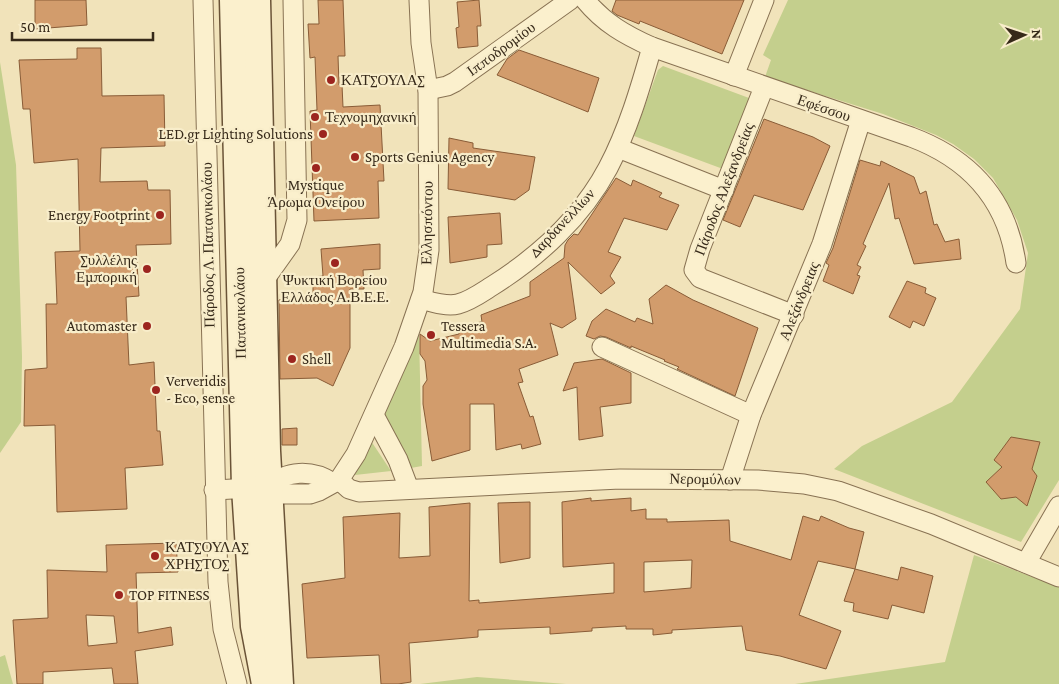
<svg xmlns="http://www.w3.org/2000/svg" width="1059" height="684" viewBox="0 0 1059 684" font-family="'Crimson Pro',serif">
  <rect width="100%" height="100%" fill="#f1e3ba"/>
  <g fill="#c4cf8d">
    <polygon points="788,0 1059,0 1059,480 1021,542 834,469 862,446 952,402 1020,309 1028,253 1017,220 993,178 974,159 953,144 936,135 883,114 765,77 771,60 763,55"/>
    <polygon points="0,62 16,165 22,357 21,422 0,453"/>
    <polygon points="663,66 749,98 723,169 634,136 658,70"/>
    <polygon points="419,333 422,466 405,469 377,414"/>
    <polygon points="369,438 391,471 346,476"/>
    <polygon points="974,555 1059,587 1059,684 795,684 945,662"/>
    <polygon points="5,655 13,684 0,684 0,657"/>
    <polygon points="477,677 566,684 420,684"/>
  </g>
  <g fill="#d29c6c" stroke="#895c37" fill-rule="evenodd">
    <polygon points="35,0 86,0 87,25 35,29"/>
    <polygon points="318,0 343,0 345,56 338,56 339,85 342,85 343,107 380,105 384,181 378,181 379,218 314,221 310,111 317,110 315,57 310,58 308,24 319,24"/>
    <polygon points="479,0 481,26 477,26 478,46 458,48 456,28 459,27 457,2"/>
    <polygon points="616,0 744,0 722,54 640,21 639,24 617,15 612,11"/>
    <polygon points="77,48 101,48 102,96 164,95 165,146 101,148 100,182 147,181 148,190 170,190 171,244 136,245 139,296 126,297 129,365 154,362 157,431 160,431 163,465 125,468 127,509 57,512 55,425 24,426 25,370 47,368 46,304 57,304 55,252 80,251 78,159 34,163 30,109 23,109 19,60 77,59"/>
    <polygon points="519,50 599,78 588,112 497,75 507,59"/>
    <polygon points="764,119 813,137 830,146 803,210 754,195 740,227 723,220"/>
    <polygon points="449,138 473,143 473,148 535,157 529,190 515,200 448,189"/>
    <polygon points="860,160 880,166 881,161 914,177 920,194 926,191 934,225 937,224 945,242 959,239 961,259 914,264 899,218 895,219 889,183 863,244 866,246 857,265 861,267 857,275 860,276 853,294 823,281 829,265 826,263 833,248"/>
    <polygon points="616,178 631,186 633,180 662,193 659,197 679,205 667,230 624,218 608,252 621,257 610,276 615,283 601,294 568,262 576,319 562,328 550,323 558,355 519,369 523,382 518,383 530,417 533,416 541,444 522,449 521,444 496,450 494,404 470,404 470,450 432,461 423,404 423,386 427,380 425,361 420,354 420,334 430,341 459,334 458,325 482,322 481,315 530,296 530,282 564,258 565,245 568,240 574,234 578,235"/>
    <polygon points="500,213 502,244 487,245 487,257 450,263 448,217"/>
    <polygon points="380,244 380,269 363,270 364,289 350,289 350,348 333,386 317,378 280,379 279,300 313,297 313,277 323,276 321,249"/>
    <polygon points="907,281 926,288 925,293 936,298 924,326 913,321 910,328 889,317"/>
    <polygon points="666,285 693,300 758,328 735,396 677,369 679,367 664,361 665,360 631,346 631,348 606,337 600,336 594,339 586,336 592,321 606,309 635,322 637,318 653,324 649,299"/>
    <polygon points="602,359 631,373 631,403 600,407 603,436 579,440 577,387 563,391 574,363"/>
    <polygon points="297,428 297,445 282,445 282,429"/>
    <polygon points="1011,437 1040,442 1032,469 1037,476 1027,506 1016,497 1001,499 986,482 1002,467 994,460"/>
    <path d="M591 498V501L631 498V511L646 509V519H667V522L729 520 730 541 791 560 803 516 819 521 821 516 849 528 864 532 855 569 818 561 799 615 841 631 826 669 780 656 746 650 742 626 672 630V633L653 635V629H626V626L592 628V631L550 634V627L478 630V637L409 643 411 682 398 684H381L379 655 307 658 302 584 345 578 343 517 400 513 399 558 430 556 429 507 470 503 469 601 479 600V603L614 593V563L563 567 562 502ZM692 560 691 588 644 592V562Z"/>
    <polygon points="530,502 530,558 500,563 498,503"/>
    <path d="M176 543 178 572 136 573 138 633 171 627 173 645 135 651 138 684H114L112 668 43 672V684H17L13 620 48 618 47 570 107 572 106 545ZM86 615 114 616 117 643 88 646Z"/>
    <polygon points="901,567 933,576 924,613 892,605 888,619 853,611 854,603 844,601 855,569 898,580"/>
  </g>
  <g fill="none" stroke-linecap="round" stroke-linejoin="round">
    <defs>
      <g id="minor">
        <polyline points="203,0 218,582 223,629 237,684"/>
        <path d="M585 0C604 23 625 35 652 47L911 137C970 159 1007 199 1016 263"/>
        <polyline points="734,76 764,0"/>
        <polyline points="764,87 700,249 694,270 700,278 794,315"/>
        <polyline points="428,90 447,86 455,82 570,0"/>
        <polyline points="618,148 724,190"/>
        <polyline points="263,282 290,244 297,220 293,0"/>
        <path d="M421 299C432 302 447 307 458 304 470 301 481 293 492 286 538 257 582 217 608 168 628 130 640 89 652 47"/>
        <polyline points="602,347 751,415"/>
        <polyline points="374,415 398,460 409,489"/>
        <polyline points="339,480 349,489 359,492 620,479 758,480 804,484 838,491 931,524 1059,577"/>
        <polyline points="730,480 751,415 822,244 861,120"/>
        <path d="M268 487C286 470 312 469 333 483"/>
        <polyline points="214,490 268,487 283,494 310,494 319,491 339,480 356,454 404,347 423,292 429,250 428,90 421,43 419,0"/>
        <polyline points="1026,563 1059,506"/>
      </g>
      <g id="secondary">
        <polyline points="233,0 245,488 254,626 265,684"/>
        <polyline points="257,0 267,451 280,684"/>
      </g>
    </defs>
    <use href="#minor" stroke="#887253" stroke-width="21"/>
    <use href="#secondary" stroke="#6a5337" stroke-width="29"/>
    <use href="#minor" stroke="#fbf0cd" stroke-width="19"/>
    <use href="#secondary" stroke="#fbf0cd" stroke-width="26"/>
  </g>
  <g fill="#9c251f" stroke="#f8edca" stroke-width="2">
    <circle cx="331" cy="80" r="5"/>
    <circle cx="315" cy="117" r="5"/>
    <circle cx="323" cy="134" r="5"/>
    <circle cx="355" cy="157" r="5"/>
    <circle cx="316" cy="168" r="5"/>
    <circle cx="160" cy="215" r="5"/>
    <circle cx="335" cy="263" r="5"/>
    <circle cx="147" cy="269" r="5"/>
    <circle cx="147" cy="326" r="5"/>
    <circle cx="431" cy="335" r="5"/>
    <circle cx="292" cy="359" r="5"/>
    <circle cx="156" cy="390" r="5"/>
    <circle cx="155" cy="556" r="5"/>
    <circle cx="119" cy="595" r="5"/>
  </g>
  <g text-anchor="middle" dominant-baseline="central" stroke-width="4.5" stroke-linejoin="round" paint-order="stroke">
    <g font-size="15" fill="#362919" stroke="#f8edca">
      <text transform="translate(501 49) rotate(-36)">Ιπποδρομίου</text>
      <text transform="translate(824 108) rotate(19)">Εφέσσου</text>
      <text transform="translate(724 189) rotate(-69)">Πάροδος Αλεξανδρείας</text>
      <text transform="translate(427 223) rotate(-89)">Ελλησπόντου</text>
      <text transform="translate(562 223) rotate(-47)">Δαρδανελλίων</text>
      <text transform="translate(208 245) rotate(-91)">Πάροδος Λ. Παπανικολάου</text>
      <text transform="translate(799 301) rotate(-68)">Αλεξάνδρειας</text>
      <text transform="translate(240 313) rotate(-91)">Παπανικολάου</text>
      <text transform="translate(705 479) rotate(1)">Νερομύλων</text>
    </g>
    <g font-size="15" fill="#362919" stroke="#f8edca" text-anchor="start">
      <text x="341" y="80">ΚΑΤΣΟΥΛΑΣ</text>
      <text x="325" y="117">Τεχνομηχανική</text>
      <text x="313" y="134" text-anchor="end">LED.gr Lighting Solutions</text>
      <text x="365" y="157">Sports Genius Agency</text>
      <text x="316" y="185" text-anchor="middle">Mystique<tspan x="316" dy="17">Άρωμα Ονείρου</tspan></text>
      <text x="150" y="215" text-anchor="end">Energy Footprint</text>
      <text x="137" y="260" text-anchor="end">Συλλέλης<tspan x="137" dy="17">Εμπορική</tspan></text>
      <text x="335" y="280" text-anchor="middle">Ψυκτική Βορείου<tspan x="335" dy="17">Ελλάδος Α.Β.Ε.Ε.</tspan></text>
      <text x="137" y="326" text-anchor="end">Automaster</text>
      <text x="441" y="326">Tessera<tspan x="441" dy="17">Multimedia S.A.</tspan></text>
      <text x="302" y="359">Shell</text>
      <text x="166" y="381">Ververidis<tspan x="166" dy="17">- Eco, sense</tspan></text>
      <text x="165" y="547">ΚΑΤΣΟΥΛΑΣ<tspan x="165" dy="17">ΧΡΗΣΤΟΣ</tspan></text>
      <text x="129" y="595">TOP FITNESS</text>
    </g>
  </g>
  <g transform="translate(1024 35) rotate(87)" stroke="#f8edca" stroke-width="4" paint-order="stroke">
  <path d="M0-4L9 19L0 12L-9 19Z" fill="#362919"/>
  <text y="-8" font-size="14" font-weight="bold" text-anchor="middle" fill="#362919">N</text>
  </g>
  <path d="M12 32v8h141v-8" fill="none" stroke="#362919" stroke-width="2.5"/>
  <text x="20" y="32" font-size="15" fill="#362919" stroke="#f8edca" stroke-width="4" paint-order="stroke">50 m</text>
</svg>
